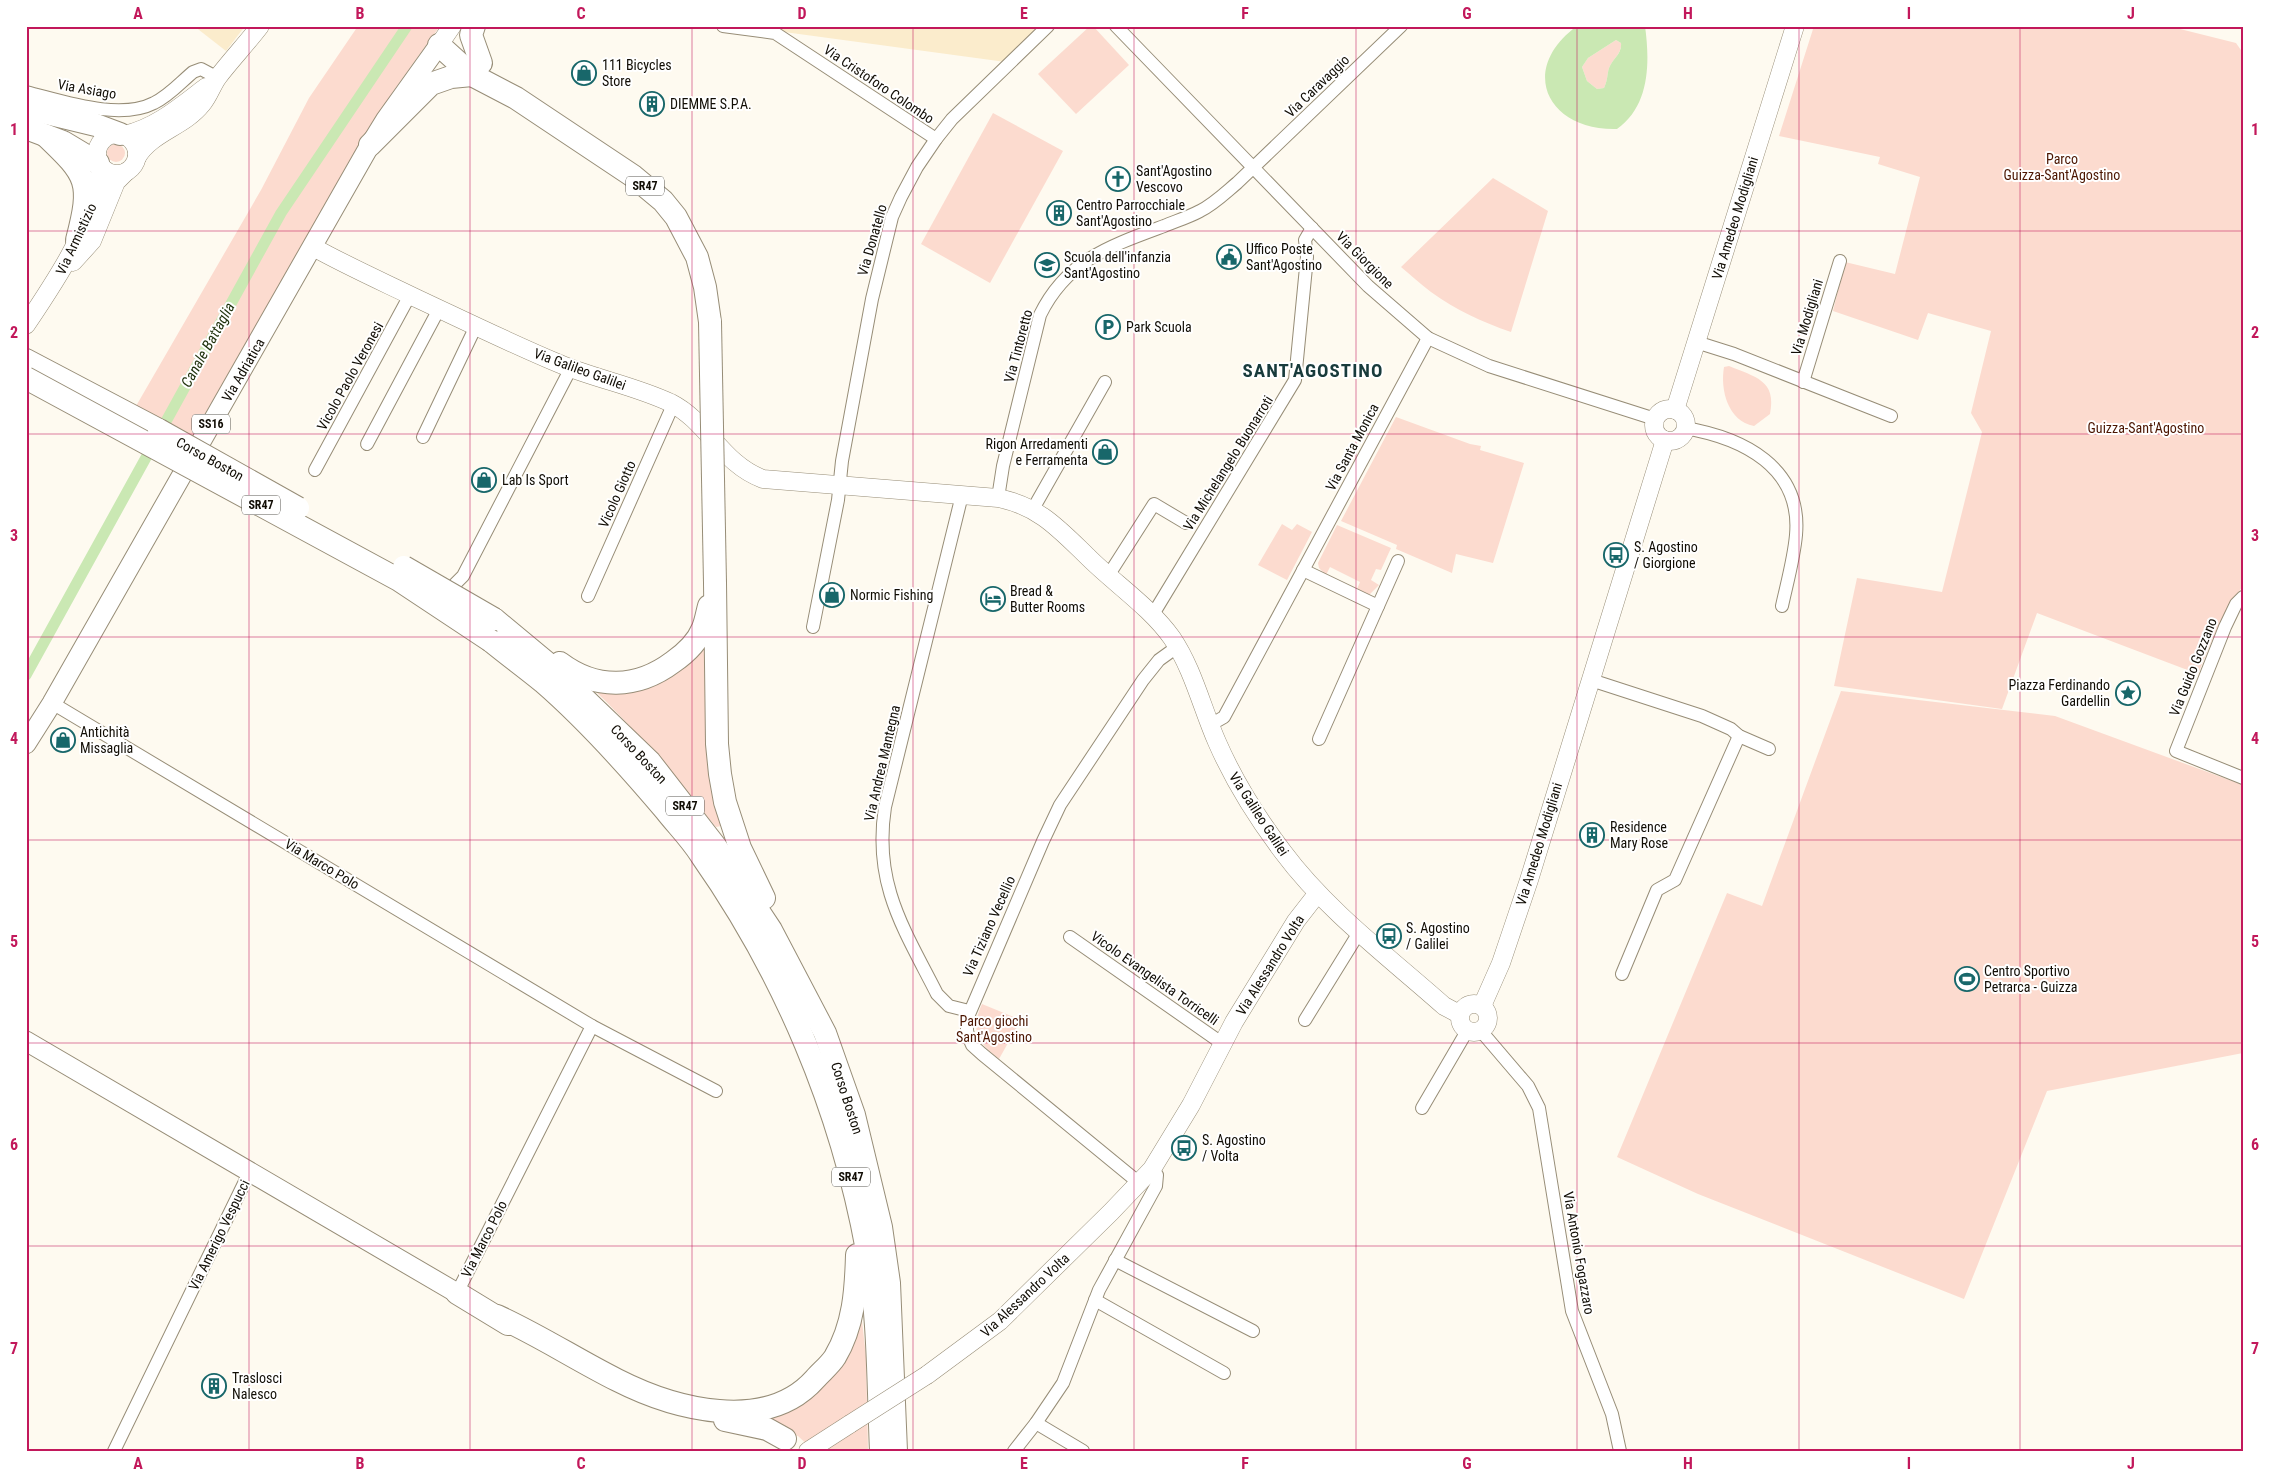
<svg xmlns="http://www.w3.org/2000/svg" width="2269" height="1477" viewBox="0 0 2269 1477" font-family="'Roboto Condensed',sans-serif">
  <rect width="100%" height="100%" fill="#fefaf0"/>
  <g fill="#fbeccc">
    <polygon points="194,26 245,26 226,51"/>
    <polygon points="1052,26 1013,63 747,27 747,26"/>
  </g>
  <g fill="#fcdbcf">
    <polygon points="358,26 440,26 394,90 348,163 306,241 189,441 132,413 261,190 309,98"/>
    <polygon points="1090,26 1093,26 1129,65 1076,114 1038,74"/>
    <path d="M1814 26H2168L2236 43 2243 53V586C2222 612 2211 643 2198 674L2037 613 2002 709 1834 686 1857 578 1942 592 1982 432 1971 413 1991 331 1928 313 1918 340 1833 311 1845 262 1895 274 1920 177 1878 164 1880 157 1779 136Z"/>
    <path d="M1616 40 1621 43C1622 54 1613 58 1609 68 1607 74 1608 79 1604 88L1597 89 1587 81 1582 67 1588 58Z"/>
    <polygon points="993,113 1063,151 990,283 921,244"/>
    <circle cx="116" cy="153" r="9"/>
    <path d="M1493 178 1548 211 1511 332C1482 322 1456 310 1431 292 1420 284 1411 275 1401 267Z"/>
    <path d="M1729 366C1755 377 1777 380 1770 414L1754 426C1728 421 1720 390 1724 367Z"/>
    <polygon points="1396,417 1470,444 1481,446 1480,450 1524,463 1493,563 1456,554 1452,573 1396,549 1397,545 1341,521"/>
    <polygon points="1282,524 1292,530 1297,524 1312,532 1287,580 1258,565"/>
    <polygon points="1337,525 1391,548 1381,570 1376,569 1371,580 1379,585 1370,594 1365,594 1357,589 1360,582 1330,567 1326,575 1319,568 1318,563"/>
    <path d="M704 629 727 825 716 827C675 777 634 727 587 683L625 687Z"/>
    <polygon points="1841,691 2055,716 2243,785 2243,1053 2047,1091 1964,1299 1698,1194 1617,1157 1727,893 1762,906"/>
    <path d="M982 1004 1021 1020 999 1059C977 1042 970 1030 982 1004Z"/>
    <polygon points="856,1320 862,1321 866,1356 868,1451 814,1451 798,1436 768,1427 761,1413 782,1407"/>
  </g>
  <path fill="#cae8b3" fill-rule="evenodd" d="M1577 26H1645C1650 62 1650 106 1617 129 1548 131 1517 70 1577 26ZM1616 40 1621 43C1622 54 1613 58 1609 68 1607 74 1608 79 1604 88L1597 89 1587 81 1582 67 1588 58Z"/>
  <g fill="none" stroke-linecap="round" stroke-linejoin="round">
    <polyline stroke="#cae8b3" stroke-width="11" points="26,675 281,213 407,26"/>
    <defs>
      <g id="street">
        <polyline points="723,26 775,33 936,139"/>
        <polyline points="1116,26 1368,286 1428,338 1489,366 1655,419"/>
        <path d="M26 92C63 101 119 121 154 103 169 96 181 82 193 72L201 69 218 78"/>
        <polyline points="1696,342 1734,354 1891,416"/>
        <polyline points="1803,382 1840,261"/>
        <path d="M1685 428C1743 438 1802 467 1796 535 1794 558 1787 583 1782 606"/>
        <polyline points="423,437 476,326"/>
        <polyline points="367,444 439,309"/>
        <polyline points="315,470 410,295"/>
        <path d="M962 495 885 807C873 884 904 929 937 994L949 1006 969 1011"/>
        <path d="M998 498 1003 466 1040 315C1067 260 1110 246 1164 226 1176 221 1189 217 1200 211 1214 204 1225 193 1237 183L1401 26"/>
        <polyline points="1033,509 1105,382"/>
        <polyline points="1303,570 1378,606"/>
        <polyline points="1108,576 1154,504 1186,523"/>
        <polyline points="443,596 463,576 571,368"/>
        <polyline points="588,596 673,405"/>
        <polyline points="2243,597 2236,604 2225,627 2176,751 2243,778"/>
        <polyline points="1152,616 1295,380 1307,257 1305,240 1312,228"/>
        <polyline points="813,627 838,500 842,461 872,299 892,217 901,197 917,167 936,139 952,119 1048,26"/>
        <polyline points="1591,680 1702,716 1731,729 1739,736 1769,749"/>
        <polyline points="52,703 592,1026 716,1091"/>
        <polyline points="1210,725 1224,717 1428,338"/>
        <polyline points="1319,739 1398,561"/>
        <polyline points="1070,937 1223,1044"/>
        <polyline points="1622,974 1657,890 1675,880 1739,736"/>
        <polyline points="1305,1020 1360,931"/>
        <polyline points="1481,1031 1528,1086 1539,1108 1572,1311 1612,1414 1620,1451"/>
        <polyline points="1422,1108 1467,1031"/>
        <polyline points="1138,1182 982,1054 972,1045 969,1038 967,1031 967,1019 1043,841 1060,805 1143,680 1159,660 1177,647"/>
        <polyline points="1115,1260 1253,1331"/>
        <polyline points="457,1293 592,1026"/>
        <polyline points="1095,1300 1224,1373"/>
        <polyline points="1036,1423 1083,1451"/>
        <polyline points="114,1451 250,1171"/>
        <polyline points="1014,1451 1036,1423 1063,1383 1099,1290 1156,1186 1157,1175 1152,1169"/>
      </g>
      <g id="secondary">
        <polyline points="439,45 452,26"/>
        <circle cx="117" cy="154" r="20"/>
        <path d="M124 135C156 128 181 106 206 87"/>
        <path d="M137 157C152 132 184 127 202 104 209 96 212 85 218 77 231 60 247 43 260 26"/>
        <path d="M313 247C347 266 383 282 418 299 465 321 512 344 560 364 596 379 635 386 671 403 708 422 722 464 763 479L998 498C1039 506 1059 529 1088 557 1115 584 1150 607 1172 638 1193 669 1202 708 1217 742 1234 781 1258 819 1283 852 1326 910 1390 958 1444 1006L1459 1014"/>
        <polyline points="73,262 92,241 116,182 126,172"/>
        <path d="M26 325C59 276 92 227 101 168"/>
        <circle cx="1670" cy="425" r="16"/>
        <polyline points="1675,410 1795,26"/>
        <circle cx="1474" cy="1018" r="14"/>
        <polyline points="1482,1006 1501,963 1529,880 1665,440"/>
        <polyline points="927,1375 1000,1321 1111,1212 1152,1169 1191,1105 1234,1022 1296,921 1317,894"/>
        <polyline points="808,1451 850,1424"/>
      </g>
      <g id="primary">
        <polyline points="26,744 52,703 370,145 386,119 439,45"/>
        <polyline points="26,1041 457,1293"/>
      </g>
      <g id="highway">
        <polyline points="474,26 471,35 481,63"/>
        <polyline points="439,45 472,75 516,98 633,176 663,201 676,217 697,257 705,287 710,322"/>
        <polyline points="26,108 96,125 120,134"/>
        <polyline points="26,128 63,142 98,163"/>
        <path d="M46 136C88 176 92 182 77 240"/>
        <polyline points="370,145 431,84 451,77 472,75"/>
        <polyline points="26,360 159,430"/>
        <polyline points="715,583 717,744 720,774 725,802 740,848 764,898"/>
        <polyline points="494,619 547,663 650,762 716,847 771,930 825,1033 854,1115 881,1227 889,1283 896,1451"/>
        <path d="M491 641C508 655 526 668 543 682 588 721 628 766 666 811 677 825 691 839 701 855 784 973 841 1108 867 1250 879 1315 878 1384 881 1451"/>
        <path d="M560 663C596 690 637 689 673 662 686 653 697 643 703 628 706 621 707 613 709 606"/>
        <polyline points="457,1293 508,1324"/>
        <path d="M497 1316C539 1335 577 1360 617 1380 674 1409 766 1434 815 1379 821 1372 830 1365 835 1357 854 1325 856 1290 857 1255"/>
        <polyline points="725,1420 767,1429 785,1439"/>
      </g>
    </defs>
    <use href="#street" stroke="#978d77" stroke-width="14"/>
    <use href="#secondary" stroke="#978d77" stroke-width="19"/>
    <use href="#primary" stroke="#978d77" stroke-width="21"/>
    <use href="#highway" stroke="#978d77" stroke-width="24"/>
    <use href="#street" stroke="#fff" stroke-width="12"/>
    <use href="#secondary" stroke="#fff" stroke-width="18"/>
    <use href="#primary" stroke="#fff" stroke-width="19"/>
    <use href="#highway" stroke="#fff" stroke-width="22"/>
    <defs>
      <polyline id="secondary-bridge" points="850,1424 927,1375"/>
      <g id="highway-bridge">
        <polyline points="710,322 715,583"/>
        <polyline points="26,378 399,580 491,641"/>
        <polyline points="159,430 298,508"/>
        <polyline points="404,567 494,619"/>
      </g>
    </defs>
    <use href="#secondary-bridge" stroke="#978d77" stroke-width="19" stroke-linecap="butt"/>
    <use href="#highway-bridge" stroke="#978d77" stroke-width="24" stroke-linecap="butt"/>
    <use href="#secondary-bridge" stroke="#fff" stroke-width="18"/>
    <use href="#highway-bridge" stroke="#fff" stroke-width="22"/>
  </g>
  <path fill="none" stroke="#c2185b" stroke-width="1" stroke-opacity="0.55" d="M249 26V1451M470 26V1451M692 26V1451M913 26V1451M1134 26V1451M1356 26V1451M1577 26V1451M1799 26V1451M2020 26V1451M26 231H2243M26 434H2243M26 637H2243M26 840H2243M26 1043H2243M26 1246H2243"/>
  <defs>
    <symbol id="shop-ring" viewBox="-11 -11 22 22"><circle r="9.5" fill="#fff" stroke="#18676a" stroke-width="1.5"/><path d="M-5-2.5h2.3a2.7 3.5 0 0 1 5.4 0H5L5.5 6h-11ZM-1.5-2.5h3a1.5 2.3 0 0 0-3 0Z" fill="#18676a"/></symbol>
    <symbol id="building-ring" viewBox="-11 -11 22 22"><circle r="9.5" fill="#fff" stroke="#18676a" stroke-width="1.5"/><path d="M-4-6H4V6H1V3H-1V6H-4ZM-2.5-4.3h1.7v1.8h-1.7ZM.8-4.3h1.7v1.8H.8ZM-2.5-1h1.7V.8h-1.7ZM.8-1h1.7V.8H.8Z" fill="#18676a"/></symbol>
    <symbol id="church-ring" viewBox="-11 -11 22 22"><circle r="9.5" fill="#fff" stroke="#18676a" stroke-width="1.5"/><path d="M-1.2-6h2.4v3.5h3.3v2.4h-3.3V6h-2.4V-.1h-3.3v-2.4h3.3Z" fill="#18676a"/></symbol>
    <symbol id="civic-ring" viewBox="-11 -11 22 22"><circle r="9.5" fill="#fff" stroke="#18676a" stroke-width="1.5"/><path d="M-.6-6.5H3V-4.5H.6V-3L4-1V1h2V6H-6V1h2V-1L-.6-3ZM-1.2 2.5V6h2.4V2.5Z" fill="#18676a"/></symbol>
    <symbol id="school-ring" viewBox="-11 -11 22 22"><circle r="9.5" fill="#fff" stroke="#18676a" stroke-width="1.5"/><path d="M0-5L7-2L0 1L-7-2ZM-4 1L0 2.5L4 1V4Q0 6-4 4Z" fill="#18676a"/></symbol>
    <symbol id="parking-ring" viewBox="-11 -11 22 22"><circle r="9.5" fill="#fff" stroke="#18676a" stroke-width="1.5"/><path d="M-3.5-5.5H1a3.5 3.5 0 0 1 0 7H-1V5.5H-3.5ZM-1-3.4V-.6H.8a1.4 1.4 0 0 0 0-2.8Z" fill="#18676a"/></symbol>
    <symbol id="bus-ring" viewBox="-11 -11 22 22"><circle r="9.5" fill="#fff" stroke="#18676a" stroke-width="1.5"/><path d="M-5-6H5V4H4V6H2V4H-2V6H-4V4H-5ZM-3.5-4V0h7V-4ZM-3.5 1.2v1.5H-2V1.2ZM2 1.2v1.5H3.5V1.2Z" fill="#18676a"/></symbol>
    <symbol id="hotel-ring" viewBox="-11 -11 22 22"><circle r="9.5" fill="#fff" stroke="#18676a" stroke-width="1.5"/><path d="M-6-4.5h1.5V1H6V5H4.5V3h-9V5H-6ZM-4 0a1.8 1.8 0 1 1 3.6 0ZM.5 0V-2.5h3Q6-2.5 6 0Z" fill="#18676a"/></symbol>
    <symbol id="sight-ring" viewBox="-11 -11 22 22"><circle r="9.5" fill="#fff" stroke="#18676a" stroke-width="1.5"/><path d="M0-6L1.8-2.2L6-1.7L2.9 1.2L3.7 5.4L0 3.3L-3.7 5.4L-2.9 1.2L-6-1.7L-1.8-2.2Z" fill="#18676a"/></symbol>
    <symbol id="stadium-ring" viewBox="-11 -11 22 22"><circle r="9.5" fill="#fff" stroke="#18676a" stroke-width="1.5"/><path d="M0-5a6.5 5 0 1 0 0 10a6.5 5 0 1 0 0-10ZM-3.5-1.8h7v3.6h-7Z" fill="#18676a"/></symbol>
  </defs>
  <g fill-rule="evenodd">
    <use href="#shop-ring" x="570" y="59" width="28" height="28"/>
    <use href="#building-ring" x="638" y="90" width="28" height="28"/>
    <use href="#church-ring" x="1104" y="165" width="28" height="28"/>
    <use href="#building-ring" x="1045" y="199" width="28" height="28"/>
    <use href="#civic-ring" x="1215" y="243" width="28" height="28"/>
    <use href="#school-ring" x="1033" y="251" width="28" height="28"/>
    <use href="#parking-ring" x="1094" y="313" width="28" height="28"/>
    <use href="#shop-ring" x="1091" y="438" width="28" height="28"/>
    <use href="#shop-ring" x="470" y="466" width="28" height="28"/>
    <use href="#bus-ring" x="1602" y="541" width="28" height="28"/>
    <use href="#shop-ring" x="818" y="581" width="28" height="28"/>
    <use href="#hotel-ring" x="979" y="585" width="28" height="28"/>
    <use href="#sight-ring" x="2114" y="679" width="28" height="28"/>
    <use href="#shop-ring" x="49" y="726" width="28" height="28"/>
    <use href="#building-ring" x="1578" y="821" width="28" height="28"/>
    <use href="#bus-ring" x="1375" y="922" width="28" height="28"/>
    <use href="#stadium-ring" x="1953" y="965" width="28" height="28"/>
    <use href="#bus-ring" x="1170" y="1134" width="28" height="28"/>
    <use href="#building-ring" x="200" y="1372" width="28" height="28"/>
  </g>
  <g text-anchor="middle" dominant-baseline="central" stroke-width="4" stroke-linejoin="round" paint-order="stroke">
    <g fill="#fff" stroke="#585650" stroke-width="1">
      <rect x="626" y="176.5" width="38" height="19" rx="4"/>
      <rect x="192" y="414.5" width="38" height="19" rx="4"/>
      <rect x="242" y="495.5" width="38" height="19" rx="4"/>
      <rect x="666" y="796.5" width="38" height="19" rx="4"/>
      <rect x="832" y="1167.5" width="38" height="19" rx="4"/>
    </g>
    <g font-size="12" font-weight="bold" fill="#110d05">
      <text x="645" y="186">SR47</text>
      <text x="211" y="424">SS16</text>
      <text x="261" y="505">SR47</text>
      <text x="685" y="806">SR47</text>
      <text x="851" y="1177">SR47</text>
    </g>
    <g font-size="14" fill="#110d05" stroke="#fff" text-anchor="start">
      <text x="602" y="65">111 Bicycles<tspan x="602" dy="16">Store</tspan></text>
      <text x="670" y="104">DIEMME S.P.A.</text>
      <text x="1136" y="171">Sant'Agostino<tspan x="1136" dy="16">Vescovo</tspan></text>
      <text x="1076" y="205">Centro Parrocchiale<tspan x="1076" dy="16">Sant'Agostino</tspan></text>
      <text x="1246" y="249">Uffico Poste<tspan x="1246" dy="16">Sant'Agostino</tspan></text>
      <text x="1064" y="257">Scuola dell'infanzia<tspan x="1064" dy="16">Sant'Agostino</tspan></text>
      <text x="1126" y="327">Park Scuola</text>
      <text x="1088" y="444" text-anchor="end">Rigon Arredamenti<tspan x="1088" dy="16">e Ferramenta</tspan></text>
      <text x="502" y="480">Lab Is Sport</text>
      <text x="1634" y="547">S. Agostino<tspan x="1634" dy="16">/ Giorgione</tspan></text>
      <text x="1010" y="591">Bread &amp;<tspan x="1010" dy="16">Butter Rooms</tspan></text>
      <text x="850" y="595">Normic Fishing</text>
      <text x="2110" y="685" text-anchor="end">Piazza Ferdinando<tspan x="2110" dy="16">Gardellin</tspan></text>
      <text x="80" y="732">Antichità<tspan x="80" dy="16">Missaglia</tspan></text>
      <text x="1610" y="827">Residence<tspan x="1610" dy="16">Mary Rose</tspan></text>
      <text x="1406" y="928">S. Agostino<tspan x="1406" dy="16">/ Galilei</tspan></text>
      <text x="1984" y="971">Centro Sportivo<tspan x="1984" dy="16">Petrarca - Guizza</tspan></text>
      <text x="1202" y="1140">S. Agostino<tspan x="1202" dy="16">/ Volta</tspan></text>
      <text x="232" y="1378">Traslosci<tspan x="232" dy="16">Nalesco</tspan></text>
    </g>
    <g font-size="14" fill="#110d05" stroke="#fff">
      <text transform="translate(879 84) rotate(34)">Via Cristoforo Colombo</text>
      <text transform="translate(1317 86) rotate(-44)">Via Caravaggio</text>
      <text transform="translate(87 89) rotate(10)">Via Asiago</text>
      <text transform="translate(1735 218) rotate(-73)">Via Amedeo Modigliani</text>
      <text transform="translate(76 239) rotate(-65)">Via Armistizio</text>
      <text transform="translate(872 240) rotate(-74)">Via Donatello</text>
      <text transform="translate(1365 260) rotate(45)">Via Giorgione</text>
      <text transform="translate(1807 317) rotate(-73)">Via Modigliani</text>
      <text transform="translate(1018 346) rotate(-75)">Via Tintoretto</text>
      <text transform="translate(580 369) rotate(20)">Via Galileo Galilei</text>
      <text transform="translate(243 370) rotate(-60)">Via Adriatica</text>
      <text transform="translate(350 376) rotate(-61)">Vicolo Paolo Veronesi</text>
      <text transform="translate(1352 447) rotate(-62)">Via Santa Monica</text>
      <text transform="translate(210 459) rotate(29)">Corso Boston</text>
      <text transform="translate(1228 463) rotate(-58)">Via Michelangelo Buonarroti</text>
      <text transform="translate(617 494) rotate(-66)">Vicolo Giotto</text>
      <text transform="translate(2193 667) rotate(-68)">Via Guido Gozzano</text>
      <text transform="translate(639 754) rotate(47)">Corso Boston</text>
      <text transform="translate(882 763) rotate(-77)">Via Andrea Mantegna</text>
      <text transform="translate(1259 814) rotate(57)">Via Galileo Galilei</text>
      <text transform="translate(1539 844) rotate(-73)">Via Amedeo Modigliani</text>
      <text transform="translate(322 864) rotate(31)">Via Marco Polo</text>
      <text transform="translate(989 926) rotate(-66)">Via Tiziano Vecellio</text>
      <text transform="translate(1270 965) rotate(-58)">Via Alessandro Volta</text>
      <text transform="translate(1155 978) rotate(35)">Vicolo Evangelista Torricelli</text>
      <text transform="translate(847 1098) rotate(72)">Corso Boston</text>
      <text transform="translate(219 1235) rotate(-64)">Via Amerigo Vespucci</text>
      <text transform="translate(484 1239) rotate(-63)">Via Marco Polo</text>
      <text transform="translate(1579 1253) rotate(80)">Via Antonio Fogazzaro</text>
      <text transform="translate(1025 1295) rotate(-43)">Via Alessandro Volta</text>
    </g>
    <g font-size="14" fill="#4b1500" stroke="#fff">
      <text x="2062" y="159">Parco<tspan x="2062" dy="16">Guizza-Sant'Agostino</tspan></text>
      <text x="2146" y="428">Guizza-Sant'Agostino</text>
      <text x="994" y="1021">Parco giochi<tspan x="994" dy="16">Sant'Agostino</tspan></text>
    </g>
    <g font-size="15" font-style="italic" fill="#1d300a" stroke="#fff">
      <text transform="translate(208 345) rotate(-61)">Canale Battaglia</text>
    </g>
    <g font-size="19" font-weight="bold" letter-spacing="1" fill="#183b3c" stroke="#fff">
      <text x="1313" y="370">SANT'AGOSTINO</text>
    </g>
  </g>
  <rect width="2269" height="1477" fill="none" stroke="#ffffff" stroke-width="55"/>
  <rect x="28" y="28" width="2214" height="1422" fill="none" stroke="#c2185b" stroke-width="2"/>
  <g font-size="16" text-anchor="middle" font-weight="bold" fill="#c2185b">
    <text x="138" y="19">A</text>
    <text x="360" y="19">B</text>
    <text x="581" y="19">C</text>
    <text x="802" y="19">D</text>
    <text x="1024" y="19">E</text>
    <text x="1245" y="19">F</text>
    <text x="1467" y="19">G</text>
    <text x="1688" y="19">H</text>
    <text x="1909" y="19">I</text>
    <text x="2131" y="19">J</text>
    <text x="14" y="135">1</text>
    <text x="2255" y="135">1</text>
    <text x="14" y="338">2</text>
    <text x="2255" y="338">2</text>
    <text x="14" y="541">3</text>
    <text x="2255" y="541">3</text>
    <text x="14" y="744">4</text>
    <text x="2255" y="744">4</text>
    <text x="14" y="947">5</text>
    <text x="2255" y="947">5</text>
    <text x="14" y="1150">6</text>
    <text x="2255" y="1150">6</text>
    <text x="14" y="1354">7</text>
    <text x="2255" y="1354">7</text>
    <text x="138" y="1469">A</text>
    <text x="360" y="1469">B</text>
    <text x="581" y="1469">C</text>
    <text x="802" y="1469">D</text>
    <text x="1024" y="1469">E</text>
    <text x="1245" y="1469">F</text>
    <text x="1467" y="1469">G</text>
    <text x="1688" y="1469">H</text>
    <text x="1909" y="1469">I</text>
    <text x="2131" y="1469">J</text>
  </g>
</svg>
